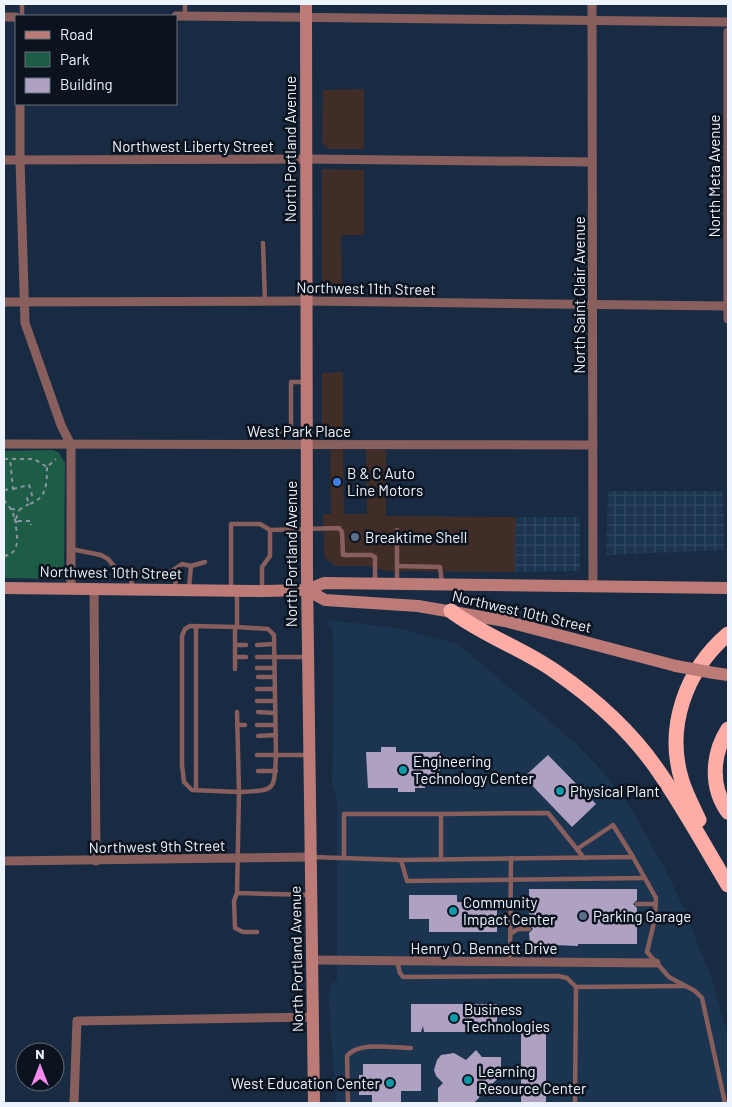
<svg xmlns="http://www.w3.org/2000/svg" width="732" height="1107" viewBox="0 0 732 1107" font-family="Barlow,sans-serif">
  <defs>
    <pattern id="industrial-grid" width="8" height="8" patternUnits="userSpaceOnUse" patternTransform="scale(1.25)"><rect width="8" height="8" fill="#1b3450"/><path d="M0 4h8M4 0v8" fill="none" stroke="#314862"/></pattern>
  </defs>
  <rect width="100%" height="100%" fill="#182b42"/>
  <g fill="#402d28">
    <polygon points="364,89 364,149 328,149 322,143 323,90"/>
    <polygon points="322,169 364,170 364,235 341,235 342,288 322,289"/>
    <polygon points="343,372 343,431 327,431 322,429 322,373"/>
    <polygon points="343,449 344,514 367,514 366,449 386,450 386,516 516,517 515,572 388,571 366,566 335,566 324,557 323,514 331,514 330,450"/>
  </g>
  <g fill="url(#industrial-grid)">
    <polygon points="608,491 723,491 724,550 606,555"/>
    <polygon points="516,517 580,517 580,571 515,572"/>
  </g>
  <polygon fill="#1b3450" points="329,620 398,628 458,644 573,741 607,776 633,812 664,867 682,904 712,980 728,1036 728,1103 336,1103 328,991 331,991 331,983 337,982 337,799 332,784 334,664 332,629 326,621"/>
  <polygon fill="#1e5d45" points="53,450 59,453 65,463 64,573 56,579 4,578 4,451"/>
  <g fill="#afa1c2">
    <polygon points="381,747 396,747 396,752 440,752 440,783 425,783 425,788 415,788 415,792 398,792 398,788 368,788 366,752 381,752"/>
    <polygon points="548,755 596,804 572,827 524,777"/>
    <polygon points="529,889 637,889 637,900 633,904 637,908 637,944 578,944 578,946 530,944 529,933 533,929 529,925"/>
    <polygon points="409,895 457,895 457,902 497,903 497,932 429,932 429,919 409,919"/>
    <polygon points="411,1004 497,1004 497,1032 424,1032 423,1026 421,1032 411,1032"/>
    <rect x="521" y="1029" width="25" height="74"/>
    <polygon points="476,1050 482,1057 501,1057 501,1075 474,1103 438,1103 438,1088 443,1083 436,1076 434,1070 437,1060 441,1055 454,1053 466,1060"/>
    <polygon points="363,1064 421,1064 421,1091 401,1091 401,1103 372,1103 372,1095 359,1095 359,1075 363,1075"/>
  </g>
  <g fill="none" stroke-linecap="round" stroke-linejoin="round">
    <g stroke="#8894a4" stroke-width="2" stroke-dasharray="4 4" stroke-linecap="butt">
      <polyline points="4,459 34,459 47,467 56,459"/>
      <path d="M13 489 29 485 32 495 27 498 29 504C47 499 47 483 47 467"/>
      <polyline points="4,490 13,489 10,459"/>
      <polyline points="4,500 13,512 14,519"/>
      <polyline points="11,509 19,510 29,504"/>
      <polyline points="16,519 19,510"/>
      <polyline points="18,521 31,521 31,525"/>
      <path d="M4 556C23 553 16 532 15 519L18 520 16 523"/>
      <polyline points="46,577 63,573"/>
    </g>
    <g stroke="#885f5c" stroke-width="4.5">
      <polyline points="22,4 22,16"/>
      <polyline points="185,4 185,16"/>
      <polyline points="263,243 265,301"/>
      <polyline points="278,445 278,431 291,431 291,382 304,382"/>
      <polyline points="270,530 339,528 342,532 343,555 371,555 375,557 375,583"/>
      <polyline points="397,530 397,584"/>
      <polyline points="71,549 101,555 108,559 119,572 131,573 132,589"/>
      <polyline points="397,566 440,567 442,583"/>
      <polyline points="170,572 182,564 191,566"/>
      <polyline points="131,573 170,572 175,578 176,589"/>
      <polyline points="189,588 191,566 205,562"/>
      <polyline points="231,590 231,524 260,524 270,530 270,556 262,567 262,590"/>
      <polyline points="196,627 196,790"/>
      <polyline points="235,627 235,669"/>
      <polyline points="237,627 268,629 274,635 276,755 257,755"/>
      <polyline points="235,645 246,645"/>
      <polyline points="257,645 274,644"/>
      <polyline points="235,657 246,657"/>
      <polyline points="257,657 306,657"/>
      <polyline points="257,668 274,668"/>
      <polyline points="258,677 274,677"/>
      <polyline points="257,689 275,689"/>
      <polyline points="257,701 275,701"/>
      <polyline points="237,712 239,792 192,790 184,782 182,765 182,636 185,629 190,626 237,627 237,592"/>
      <polyline points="258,712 275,713"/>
      <polyline points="237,725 245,725"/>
      <polyline points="257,725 275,725"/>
      <polyline points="258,736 276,735"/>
      <path d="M308 755H276C274 792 276 790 239 792L237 893 310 895"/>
      <polyline points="258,771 276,771"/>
      <polyline points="441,814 548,813 584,858"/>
      <polyline points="577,849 613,825 633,857"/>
      <polyline points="312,857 401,860 633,857 656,898 655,918 647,952 669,977 695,991 702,998 725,1103"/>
      <polyline points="344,858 344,814 441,814 441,859"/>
      <polyline points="401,860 407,881 645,878"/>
      <polyline points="237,893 234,901 235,928 243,932 257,932"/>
      <polyline points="637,904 656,904"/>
      <polyline points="510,934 518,929 529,929"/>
      <polyline points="397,961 400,973 403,977 558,976 567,978 576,987 575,1103"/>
      <polyline points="510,961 511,858"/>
      <polyline points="576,987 684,986"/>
      <path d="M348 1103 347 1056C359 1041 393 1048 411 1048"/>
    </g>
    <g stroke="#885f5c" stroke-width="9">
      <polyline points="592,4 593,586"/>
      <polyline points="176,16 728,22"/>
      <polyline points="4,17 16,17"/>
      <polyline points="728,32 728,319"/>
      <polyline points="20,104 20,160 25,323 61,425 71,445 71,588"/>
      <polyline points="4,160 307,159 592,162"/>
      <polyline points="4,302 307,301 728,306"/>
      <polyline points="4,444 593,445"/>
      <polyline points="94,588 96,861"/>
      <polyline points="4,861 311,857"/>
      <polyline points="312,960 656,963"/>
      <polyline points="74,1103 77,1021 313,1017"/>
    </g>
    <g stroke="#bc7b77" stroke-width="12">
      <polyline points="306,4 307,574 314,1103"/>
      <polyline points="4,588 262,591 307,590 324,583 728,588"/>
      <polyline points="307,590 325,600 418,606 505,621 676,666"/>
      <polyline points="714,673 728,675"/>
    </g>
    <g stroke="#fdaca6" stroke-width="15">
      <path d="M451 611C484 636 522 648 556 672 595 699 632 732 659 772 684 808 705 847 728 885"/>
      <path d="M728 729C712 754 710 787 728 812"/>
      <path d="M699 820C693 807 686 794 682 781 665 727 686 670 728 634"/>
    </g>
    <polyline stroke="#bc7b77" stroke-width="12" points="676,666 714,673"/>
  </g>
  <circle fill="#3f7fe0" stroke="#0b141e" stroke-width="2" cx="337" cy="482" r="5"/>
  <g fill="#5c6f8a" stroke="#0b141e" stroke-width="2">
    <circle cx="355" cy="537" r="5"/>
    <circle cx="583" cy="916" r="5"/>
  </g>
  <g fill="#0f9aa8" stroke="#0b141e" stroke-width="2">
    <circle cx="403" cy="770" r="5"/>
    <circle cx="560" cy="791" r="5"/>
    <circle cx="453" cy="911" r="5"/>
    <circle cx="454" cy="1018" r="5"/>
    <circle cx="468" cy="1080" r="5"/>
    <circle cx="390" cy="1083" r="5"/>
  </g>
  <g text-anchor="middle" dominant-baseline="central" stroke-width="5" stroke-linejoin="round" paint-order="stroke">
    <g font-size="15" fill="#edf4fe" stroke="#0b141e">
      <text x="193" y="146">Northwest Liberty Street</text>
      <text transform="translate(290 149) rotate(-90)">North Portland Avenue</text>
      <text transform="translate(714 176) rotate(-90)">North Meta Avenue</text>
      <text transform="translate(366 288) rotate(1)">Northwest 11th Street</text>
      <text transform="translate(579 295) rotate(-90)">North Saint Clair Avenue</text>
      <text x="299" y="431">West Park Place</text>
      <text transform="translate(291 554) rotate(-90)">North Portland Avenue</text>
      <text transform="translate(111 572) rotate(1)">Northwest 10th Street</text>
      <text transform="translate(522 611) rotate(13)">Northwest 10th Street</text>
      <text transform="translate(157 846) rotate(-1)">Northwest 9th Street</text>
      <text x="484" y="948">Henry O. Bennett Drive</text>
      <text transform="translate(296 959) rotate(-91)">North Portland Avenue</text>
    </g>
    <g font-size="15" fill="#edf4fe" stroke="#0b141e" text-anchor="start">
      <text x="347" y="473">B &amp; C Auto<tspan x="347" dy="17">Line Motors</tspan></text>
      <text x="365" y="537">Breaktime Shell</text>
      <text x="413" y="761">Engineering<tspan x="413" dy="17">Technology Center</tspan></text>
      <text x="570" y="791">Physical Plant</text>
      <text x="463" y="902">Community<tspan x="463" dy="17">Impact Center</tspan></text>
      <text x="593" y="916">Parking Garage</text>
      <text x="464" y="1009">Business<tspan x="464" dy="17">Technologies</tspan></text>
      <text x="478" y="1071">Learning<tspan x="478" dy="17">Resource Center</tspan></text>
      <text x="380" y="1083" text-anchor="end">West Education Center</text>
    </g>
  </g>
  <rect width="732" height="1107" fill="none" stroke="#edf4fe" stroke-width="10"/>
  <rect x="15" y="15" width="162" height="90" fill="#0b141e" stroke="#656e78"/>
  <rect x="25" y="31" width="25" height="8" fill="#bc7b77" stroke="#656e78"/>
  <text x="60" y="40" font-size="15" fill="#edf4fe">Road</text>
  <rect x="25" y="52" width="25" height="15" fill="#1e5d45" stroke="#656e78"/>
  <text x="60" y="65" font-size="15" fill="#edf4fe">Park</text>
  <rect x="25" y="78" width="25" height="15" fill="#afa1c2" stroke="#656e78"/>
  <text x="60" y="90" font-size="15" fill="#edf4fe">Building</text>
  <g transform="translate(40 1067)"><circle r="24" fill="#0b141e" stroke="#656e78"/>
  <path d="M0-4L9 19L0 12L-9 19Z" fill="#f788ec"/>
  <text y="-8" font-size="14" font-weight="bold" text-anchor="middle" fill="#edf4fe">N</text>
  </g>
</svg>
